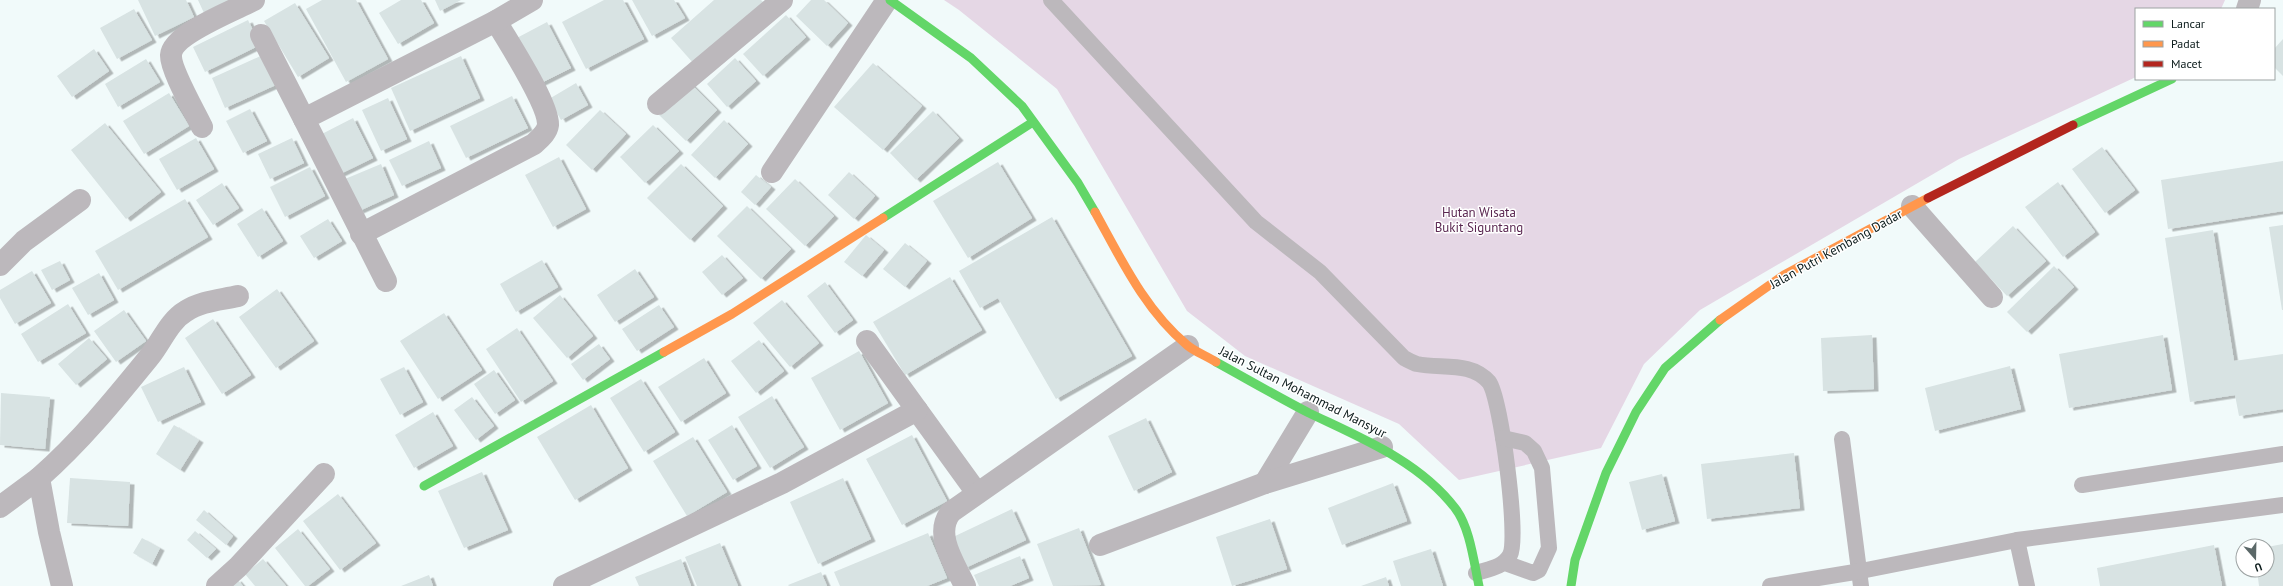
<svg xmlns="http://www.w3.org/2000/svg" width="2283" height="586" viewBox="0 0 2283 586" font-family="'PT Sans',sans-serif">
  <defs>
    <filter id="shadow"><feDropShadow dx="4.5" dy="2.5" stdDeviation="0" flood-color="#0004"/></filter>
  </defs>
  <rect width="100%" height="100%" fill="#f1fafa"/>
  <polygon fill="#e5d7e5" points="944,0 2225,0 2221,9 2136,9 2136,77 1959,159 1700,310 1644,364 1601,448 1459,480 1399,424 1245,356 1187,311 1057,89 959,10"/>
  <g fill="#d8e3e3" filter="url(#shadow)">
    <polygon points="138,0 186,0 194,17 155,36"/>
    <polygon points="198,0 230,0 204,13"/>
    <polygon points="322,0 356,0 388,59 346,82 306,9"/>
    <polygon points="401,0 421,0 434,23 398,44 379,13"/>
    <polygon points="435,0 461,0 440,11"/>
    <polygon points="604,0 623,0 644,39 586,69 562,22"/>
    <polygon points="632,0 674,0 685,18 652,36"/>
    <polygon points="714,0 761,0 764,3 694,64 671,38"/>
    <polygon points="811,0 824,0 848,23 827,46 796,16"/>
    <polygon points="295,3 329,58 298,77 264,21"/>
    <polygon points="134,9 152,40 117,59 100,28"/>
    <polygon points="786,15 806,37 763,76 743,54"/>
    <polygon points="248,20 260,45 205,72 193,47"/>
    <polygon points="547,22 571,68 537,85 513,40"/>
    <polygon points="2283,39 2283,76 2274,67 2274,49"/>
    <polygon points="94,49 109,71 72,97 57,76"/>
    <polygon points="265,54 278,84 225,108 212,78"/>
    <polygon points="461,56 480,98 410,131 391,88"/>
    <polygon points="735,58 756,81 727,107 707,84"/>
    <polygon points="146,59 160,82 118,107 105,84"/>
    <polygon points="873,63 922,106 883,150 834,107"/>
    <polygon points="576,83 588,105 561,120 549,99"/>
    <polygon points="690,83 717,110 686,141 659,115"/>
    <polygon points="169,93 189,126 144,154 123,121"/>
    <polygon points="512,96 528,128 466,158 450,126"/>
    <polygon points="388,98 407,139 381,151 362,110"/>
    <polygon points="250,109 267,141 243,153 226,121"/>
    <polygon points="600,110 626,134 592,170 566,145"/>
    <polygon points="933,111 959,138 916,180 890,153"/>
    <polygon points="353,118 373,158 338,175 318,136"/>
    <polygon points="724,120 748,144 715,178 691,155"/>
    <polygon points="105,123 161,192 126,219 71,150"/>
    <polygon points="653,125 679,151 645,183 620,157"/>
    <polygon points="196,138 214,169 177,190 159,159"/>
    <polygon points="292,138 304,163 270,179 258,154"/>
    <polygon points="429,141 441,168 402,186 389,160"/>
    <polygon points="2102,147 2135,190 2105,213 2072,169"/>
    <polygon points="559,157 586,209 553,227 525,175"/>
    <polygon points="2283,161 2283,211 2168,229 2161,180"/>
    <polygon points="998,162 1032,218 968,258 933,201"/>
    <polygon points="381,164 394,195 359,211 345,179"/>
    <polygon points="681,164 723,206 690,240 647,198"/>
    <polygon points="310,167 325,196 285,217 270,187"/>
    <polygon points="849,172 875,196 854,219 828,195"/>
    <polygon points="756,175 771,187 755,205 741,192"/>
    <polygon points="795,179 834,216 805,246 766,209"/>
    <polygon points="2058,182 2095,232 2063,257 2025,207"/>
    <polygon points="222,183 239,208 213,225 196,200"/>
    <polygon points="185,199 208,237 118,290 95,251"/>
    <polygon points="747,206 791,249 761,279 717,236"/>
    <polygon points="262,208 283,241 258,257 237,224"/>
    <polygon points="1052,217 1132,356 1056,399 998,298 980,308 959,271"/>
    <polygon points="328,219 342,241 314,258 300,236"/>
    <polygon points="2283,225 2283,310 2282,310 2269,227"/>
    <polygon points="2013,226 2046,261 2007,296 1975,262"/>
    <polygon points="2213,230 2234,361 2283,354 2283,409 2239,416 2235,395 2190,402 2165,238"/>
    <polygon points="866,235 884,250 862,276 844,262"/>
    <polygon points="905,243 927,261 905,287 883,269"/>
    <polygon points="722,255 743,278 722,295 702,272"/>
    <polygon points="542,260 558,287 516,312 500,284"/>
    <polygon points="60,261 70,280 52,290 41,270"/>
    <polygon points="2054,266 2074,287 2027,332 2007,312"/>
    <polygon points="635,269 654,297 615,322 597,295"/>
    <polygon points="32,271 51,303 15,324 0,298 0,290"/>
    <polygon points="99,273 114,300 88,315 72,288"/>
    <polygon points="950,277 982,330 905,375 873,322"/>
    <polygon points="825,282 853,320 835,333 807,296"/>
    <polygon points="277,289 314,341 276,368 239,317"/>
    <polygon points="560,295 593,336 567,358 533,318"/>
    <polygon points="782,300 819,343 790,367 753,323"/>
    <polygon points="68,304 86,333 38,362 21,334"/>
    <polygon points="659,305 674,327 637,351 622,329"/>
    <polygon points="124,310 146,341 116,362 94,331"/>
    <polygon points="444,313 482,370 438,399 400,341"/>
    <polygon points="213,319 251,375 222,394 185,338"/>
    <polygon points="517,328 553,381 521,402 486,349"/>
    <polygon points="1872,335 1874,389 1823,391 1821,338"/>
    <polygon points="2163,335 2172,390 2069,408 2059,354"/>
    <polygon points="89,338 107,359 76,385 58,364"/>
    <polygon points="759,340 784,371 756,393 731,361"/>
    <polygon points="599,344 610,359 583,380 571,364"/>
    <polygon points="859,351 888,403 840,430 811,378"/>
    <polygon points="704,358 726,393 681,422 658,387"/>
    <polygon points="2010,366 2021,409 1935,431 1925,388"/>
    <polygon points="184,367 201,402 158,422 141,387"/>
    <polygon points="404,367 423,402 400,415 380,379"/>
    <polygon points="494,370 515,400 495,414 474,384"/>
    <polygon points="641,379 675,432 644,452 610,398"/>
    <polygon points="1,393 50,397 45,449 0,445"/>
    <polygon points="772,396 804,447 770,468 738,417"/>
    <polygon points="472,397 494,426 476,440 454,410"/>
    <polygon points="591,405 628,468 575,500 537,437"/>
    <polygon points="433,412 453,446 414,468 395,435"/>
    <polygon points="1146,418 1172,472 1134,491 1108,436"/>
    <polygon points="174,425 199,440 180,470 156,454"/>
    <polygon points="732,425 757,466 733,480 708,440"/>
    <polygon points="912,435 947,501 902,525 866,459"/>
    <polygon points="693,437 727,492 687,516 653,461"/>
    <polygon points="1794,453 1800,508 1707,519 1701,464"/>
    <polygon points="482,472 508,530 464,548 438,491"/>
    <polygon points="1662,474 1675,521 1642,530 1629,482"/>
    <polygon points="70,478 130,482 128,526 67,523"/>
    <polygon points="843,478 871,539 818,564 790,502"/>
    <polygon points="1393,483 1407,521 1342,545 1328,508"/>
    <polygon points="338,494 376,543 340,570 303,521"/>
    <polygon points="1012,509 1026,540 965,568 951,538"/>
    <polygon points="204,510 233,536 226,545 196,520"/>
    <polygon points="1270,519 1287,569 1232,586 1216,537"/>
    <polygon points="1079,528 1101,585 1053,586 1037,544"/>
    <polygon points="298,529 330,569 308,586 305,586 275,548"/>
    <polygon points="195,531 216,549 207,558 187,540"/>
    <polygon points="928,533 947,578 927,586 840,586 834,572"/>
    <polygon points="142,538 160,548 152,564 133,553"/>
    <polygon points="720,543 738,586 697,586 685,557"/>
    <polygon points="2283,544 2283,586 2259,586 2257,570 2267,570 2267,547"/>
    <polygon points="2214,545 2222,586 2100,586 2097,568"/>
    <polygon points="1431,549 1443,586 1401,586 1393,561"/>
    <polygon points="1020,556 1029,578 1010,586 979,586 974,575"/>
    <polygon points="263,559 286,586 255,586 245,574"/>
    <polygon points="681,559 691,586 639,586 635,577"/>
    <polygon points="821,572 827,586 789,586 788,585"/>
    <polygon points="429,575 433,586 401,586"/>
    <polygon points="1386,577 1389,586 1361,586"/>
    <polygon points="237,579 243,586 229,586"/>
  </g>
  <g fill="none" stroke-linecap="round" stroke-linejoin="round">
    <g stroke="#bcb8bc" stroke-width="16">
      <path d="M1051 0 1256 222 1320 272 1404 358C1408 360 1413 363 1417 364 1442 369 1471 361 1489 382 1501 398 1519 538 1510 555 1503 568 1488 569 1476 573"/>
      <polyline points="1503,438 1525,443 1534,451 1542,468 1549,548 1539,570 1533,573 1505,563"/>
      <polyline points="1842,439 1861,586"/>
      <polyline points="2082,485 2283,454"/>
      <polyline points="2017,540 2027,586"/>
      <polyline points="1770,586 1861,571 2017,540 2283,505"/>
    </g>
    <g stroke="#bcb8bc" stroke-width="22">
      <polyline points="2247,9 2250,0"/>
      <polyline points="261,35 304,119"/>
      <polyline points="658,104 782,0"/>
      <path d="M202 127C195 112 170 69 171 55 172 34 235 10 254 0"/>
      <polyline points="772,172 887,0"/>
      <polyline points="1912,206 1992,297"/>
      <path d="M361 234 534 144C539 139 547 133 548 125 549 104 508 42 496 21"/>
      <polyline points="0,265 24,241 80,200"/>
      <polyline points="386,281 304,119 496,21 532,0"/>
      <polyline points="867,341 977,493"/>
      <path d="M39 478C81 441 115 399 150 356 162 341 169 321 186 311 201 301 221 300 238 296"/>
      <polyline points="1265,483 1308,412"/>
      <polyline points="0,507 39,478 49,532 62,586"/>
      <polyline points="1100,545 1265,483 1382,447"/>
      <polyline points="217,586 238,567 324,474"/>
      <polyline points="564,586 782,483 917,410"/>
      <path d="M965 586C955 564 933 534 951 512L1188 346"/>
    </g>
    <g stroke="#63d668" stroke-width="9">
      <polyline points="890,0 971,58 1022,106 1078,183 1095,212"/>
      <polyline points="2073,125 2172,79"/>
      <polyline points="883,218 1033,122"/>
      <path d="M1216 362C1247 379 1278 397 1309 413 1361 438 1419 461 1455 508 1470 527 1474 563 1479 586"/>
      <polyline points="424,486 664,352"/>
      <polyline points="1571,586 1575,560 1606,473 1636,412 1665,368 1720,320"/>
    </g>
    <g stroke="#ff974d" stroke-width="9">
      <path d="M1095 212C1121 259 1145 310 1187 345 1195 352 1207 356 1216 362"/>
      <polyline points="1720,320 1784,275 1928,198"/>
      <polyline points="664,352 732,314 883,218"/>
    </g>
    <polyline stroke="#b3261e" stroke-width="9" points="1928,198 2073,125"/>
  </g>
  <g text-anchor="middle" dominant-baseline="central" stroke-width="3" stroke-linejoin="round" paint-order="stroke">
    <g font-size="13" fill="#5a2751" stroke="#fff">
      <text x="1479" y="212">Hutan Wisata<tspan x="1479" dy="15">Bukit Siguntang</tspan></text>
    </g>
    <g font-size="13" fill="#0a1a1a" stroke="#fff">
      <text transform="translate(1836 249) rotate(-29)">Jalan Putri Kembang Dadar</text>
      <text transform="translate(1303 392) rotate(27)">Jalan Sultan Mohammad Mansyur</text>
    </g>
  </g>
  <rect x="2135" y="8" width="140" height="72" fill="#ffffff" stroke="#9da3a3"/>
  <rect x="2143" y="21" width="20" height="6" fill="#63d668" stroke="#9da3a3"/>
  <text x="2171" y="28" font-size="12" fill="#0a1a1a">Lancar</text>
  <rect x="2143" y="41" width="20" height="6" fill="#ff974d" stroke="#9da3a3"/>
  <text x="2171" y="48" font-size="12" fill="#0a1a1a">Padat</text>
  <rect x="2143" y="61" width="20" height="6" fill="#b3261e" stroke="#9da3a3"/>
  <text x="2171" y="68" font-size="12" fill="#0a1a1a">Macet</text>
  <g transform="translate(2255 558) rotate(160)"><circle r="19" fill="#ffffff" stroke="#9da3a3"/>
  <path d="M0-3L7 15L0 10L-7 15Z" fill="#5b6868"/>
  <text y="-6" font-size="11" font-weight="bold" text-anchor="middle" fill="#0a1a1a">U</text>
  </g>
</svg>
